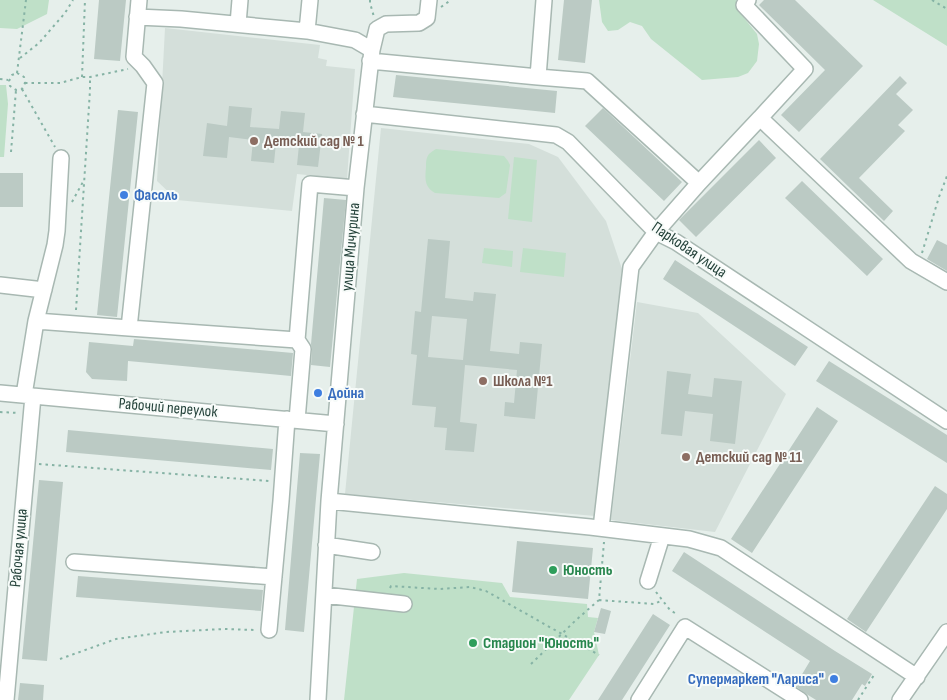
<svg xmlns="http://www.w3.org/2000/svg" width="947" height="700" font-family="'Sofia Sans Condensed',sans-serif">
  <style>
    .built { fill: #d4dfda }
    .green { fill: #bfe0c8 }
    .building { fill: #bbcac4; fill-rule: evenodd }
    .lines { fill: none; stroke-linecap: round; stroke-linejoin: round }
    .minor-casing { stroke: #a8b8b2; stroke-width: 18 }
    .path { stroke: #86b3a5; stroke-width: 2; stroke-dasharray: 2.5 4; stroke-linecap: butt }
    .minor { stroke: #fff; stroke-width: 15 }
    .education-dot { fill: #8d6e63; stroke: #f7fbf9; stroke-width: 2 }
    .shop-dot { fill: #3f7fe0; stroke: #f7fbf9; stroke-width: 2 }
    .leisure-dot { fill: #2e9e5b; stroke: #f7fbf9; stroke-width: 2 }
    .labels { text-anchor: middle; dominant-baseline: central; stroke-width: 4; stroke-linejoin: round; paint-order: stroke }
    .education-label { font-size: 16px; font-weight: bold; fill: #785e54; stroke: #f7fbf9; text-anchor: start }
    .shop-label { font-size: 16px; font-weight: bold; fill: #366cbe; stroke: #f7fbf9; text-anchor: start }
    .street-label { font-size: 16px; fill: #24423a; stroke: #f7fbf9 }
    .leisure-label { font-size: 16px; font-weight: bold; fill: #27864d; stroke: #f7fbf9; text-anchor: start }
  </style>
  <rect width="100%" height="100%" fill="#e6efeb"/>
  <path class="built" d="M165,28L320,45L318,58L327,60L326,66L355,69L347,179L297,174L292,211L177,200L157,181Z
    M381,128L529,144L558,157L606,221L622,269L595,516L345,494Z
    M637,302L698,313L786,394L715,532L611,520Z"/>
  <path class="green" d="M0,0H49L47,14L17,29L0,28Z
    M599,0H736V8L757,34L759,44L757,61L748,73L738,77L702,80L651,39L642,26L630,22L618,30L608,31L602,22Z
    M873,0H947V46Z
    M0,85H6L8,104L4,157H0Z
    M436,149L504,156L508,161L510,165L506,193L499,198L435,193C424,187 425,178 426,167C426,162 426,158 429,154C431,152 433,151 436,149Z
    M514,157L537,160L532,222L508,219Z
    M484,248L513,251L512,267L482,263Z
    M523,248L566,253L564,277L520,272Z
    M404,573L502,583L510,597L587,604L588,617L598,618L594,632L599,655L569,700H344L357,579Z"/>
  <path class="building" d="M99,0H126L120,61L94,59Z
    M564,0H592L585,63L558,60Z
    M764,0H795L863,66L799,132L781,115L825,70L759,5Z
    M396,75L557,91L555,113L393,97Z
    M900,76L907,83L896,94L913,110L898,125L905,131L859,178L893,211L884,221L820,159Z
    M229,106L252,108L250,127L279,129L281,111L305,113L303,132L322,134L318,167L297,165L299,145L276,143L274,163L251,161L253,140L229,137L227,158L203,156L207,123L227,126Z
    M603,108L682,182L664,201L585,126Z
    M118,110L138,112L117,317L97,315Z
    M759,140L776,158L696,237L679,220Z
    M0,173H23V207H0Z
    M802,181L883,259L867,276L785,198Z
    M324,198L346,200L330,367L311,365L312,350L311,344Z
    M428,239L450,241L445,298L473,301L474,292L496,294L490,351L519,354L520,342L542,344L535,419L504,416L505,402L514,403L517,370L465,365L460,422L477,424L474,452L445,450L447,428L434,427L436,407L412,405L417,355L411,354L415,311L421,312ZM432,316L467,319L463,360L428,357Z
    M937,240L947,245V271L927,259Z
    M675,260L808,347L795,366L663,279Z
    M134,339L293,353L291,376L128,361L127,381L92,379L86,372L89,342L133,346Z
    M829,361L947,435V463L816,381Z
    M667,371L691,374L688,394L712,397L714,378L742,381L735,444L710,441L713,414L685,411L682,436L661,434Z
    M817,407L838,421L752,553L731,539Z
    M68,430L273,449L271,470L66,452Z
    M300,453L320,454L304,632L285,630Z
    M39,480L63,482L47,661L22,659Z
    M935,486L947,494V509L866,632L847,619Z
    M517,541L593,548L588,599L512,592Z
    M684,552L835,651L872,674L865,686L862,684L852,700H816L808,695L795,686L810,661L672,571Z
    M78,576L263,590L261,611L76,597Z
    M601,608L611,611L605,634L594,632Z
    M653,614L670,625L622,700H598Z
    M20,683L44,685L43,700H18Z"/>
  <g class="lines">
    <g class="minor-casing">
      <path id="minor" d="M139,0L134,57L143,66L155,83L129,328L297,340L310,184L356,188
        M748,0L744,5L805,69L760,118L911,261L947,282
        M137,17L181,19L307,31L355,40L372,50
        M238,24L240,0
        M307,31L310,0
        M370,61L538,77L544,0
        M538,77L587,81L699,183
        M364,114L556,135L568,142L656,232L676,242L947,421
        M0,285L44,290
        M36,321L55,245L57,231L61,158
        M297,340L303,349L297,420
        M0,393L336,424
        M24,395L36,321L129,328
        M329,501L590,527L689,539L721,548L917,677
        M601,528L631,267L656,232L699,183L760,118
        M326,545L372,552
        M74,562L274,577
        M648,581L662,536
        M324,595L404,604
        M269,630L281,501L287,419
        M6,700L33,396
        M318,700L329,501L356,188L372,50L377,29L386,24L419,23L427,18L429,0
        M639,700L685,627L800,700
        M900,700L947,632"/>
    </g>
    <path class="path" d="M370,0V3L374,17
      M932,0L947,9
      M441,7L451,0
      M20,58L39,43L65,13L73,0
      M17,73L26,0
      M17,73L24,77L25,83L22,89L16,90L10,86L9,81L12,75Z
      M82,77L85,0
      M0,79L8,80
      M25,83H60L82,77H90L128,69
      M22,89L55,147
      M11,152L16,90
      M72,202L84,180
      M922,253L939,197L947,176
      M76,310L90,90V77
      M0,412L19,413
      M39,464L269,481
      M390,588L391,586L439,589L470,587L486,591L599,655
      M656,592L670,610L678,615
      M599,600L654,604L663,600
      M60,659L116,639L166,632L224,629L256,630
      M531,664L576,620L599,600L604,542
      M858,700L874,675"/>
    <use href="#minor" class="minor"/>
  </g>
  <g class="education-dot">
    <circle cx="254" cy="141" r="5"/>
    <circle cx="483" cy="381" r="5"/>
    <circle cx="686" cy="457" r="5"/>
  </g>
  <g class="shop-dot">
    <circle cx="124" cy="195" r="5"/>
    <circle cx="318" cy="393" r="5"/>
    <circle cx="834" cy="679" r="5"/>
  </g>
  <g class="leisure-dot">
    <circle cx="553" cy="570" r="5"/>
    <circle cx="473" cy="643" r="5"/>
  </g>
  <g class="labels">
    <g class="education-label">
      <text x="264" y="141">Детский сад № 1</text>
      <text x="493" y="381">Школа №1</text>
      <text x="696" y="457">Детский сад № 11</text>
    </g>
    <g class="shop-label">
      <text x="134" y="195">Фасоль</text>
      <text x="328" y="393">Дойна</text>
      <text x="824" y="679" text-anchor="end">Супермаркет "Лариса"</text>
    </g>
    <g class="street-label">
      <text transform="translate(351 247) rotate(-85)">улица Мичурина</text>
      <text transform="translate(689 250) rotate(34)">Парковая улица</text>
      <text transform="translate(168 408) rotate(5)">Рабочий переулок</text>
      <text transform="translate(19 548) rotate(-85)">Рабочая улица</text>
    </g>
    <g class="leisure-label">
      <text x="563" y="570">Юность</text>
      <text x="483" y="643">Стадион "Юность"</text>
    </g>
  </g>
</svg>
